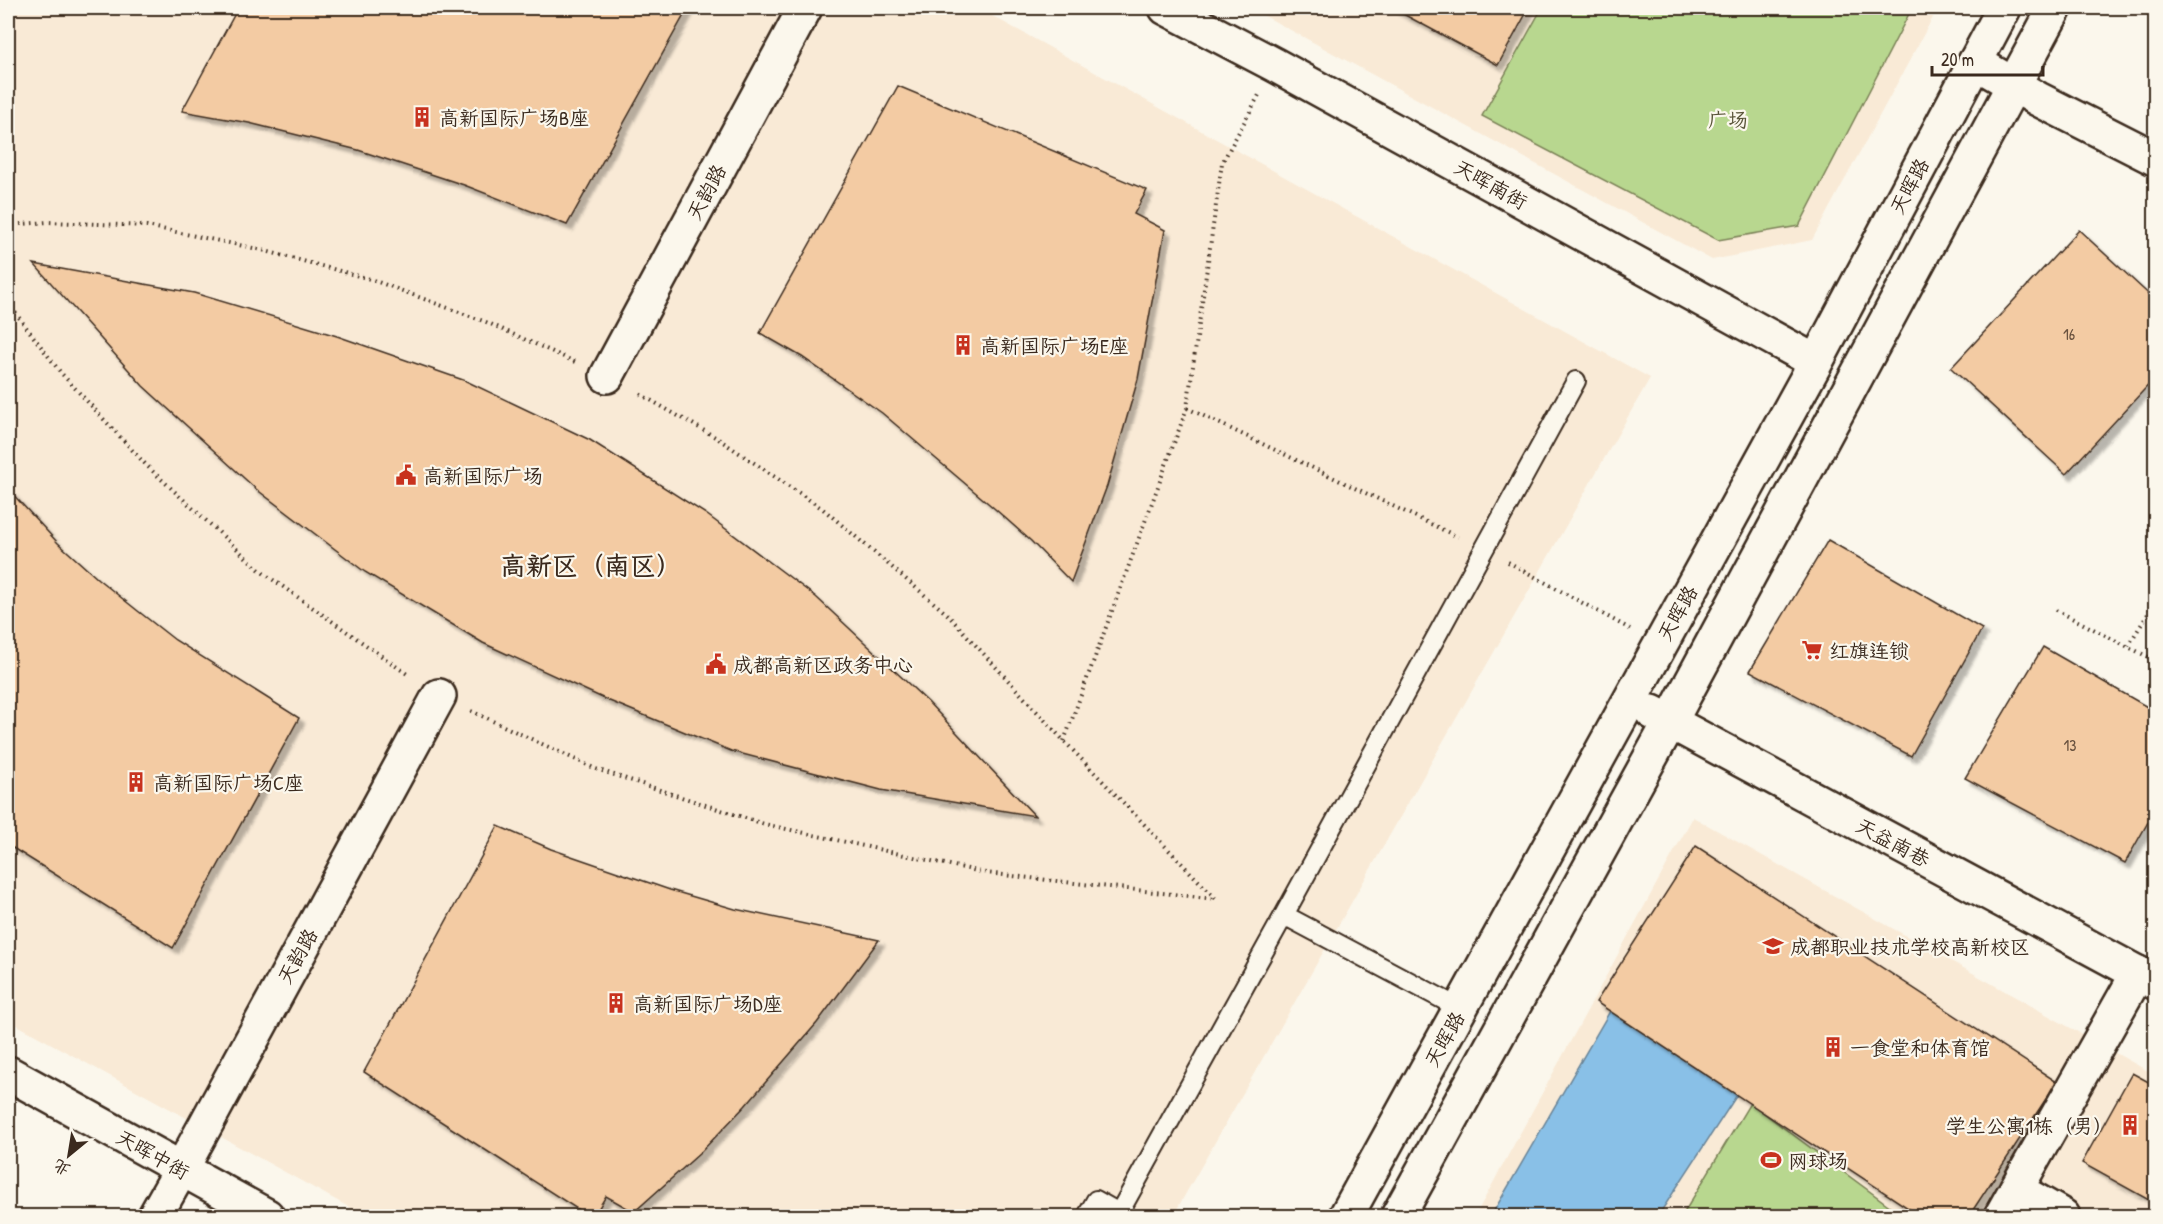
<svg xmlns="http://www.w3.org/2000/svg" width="2163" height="1224" font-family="'Patrick Hand','LXGW WenKai TC',sans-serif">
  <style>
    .built { fill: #f9ead6 }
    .green { fill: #b8d78f; stroke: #7a8056; stroke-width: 1.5 }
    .water { fill: #89c0e7; stroke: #6a8497; stroke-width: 1.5 }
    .building { fill: #f3cba3; stroke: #3b2a1e; stroke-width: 1.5; filter: url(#shadow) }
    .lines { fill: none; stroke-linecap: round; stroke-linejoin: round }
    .service-casing { stroke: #3b2a1e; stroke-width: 22 }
    .minor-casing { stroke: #3b2a1e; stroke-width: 38 }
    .tertiary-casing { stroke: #3b2a1e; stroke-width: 38 }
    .path { stroke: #3b2a1e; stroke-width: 4; stroke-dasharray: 1.5 4.5; stroke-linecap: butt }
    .service { stroke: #fbf7ec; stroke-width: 18 }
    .minor { stroke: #fbf7ec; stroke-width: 33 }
    .tertiary { stroke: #fbf7ec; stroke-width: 33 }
    .labels { text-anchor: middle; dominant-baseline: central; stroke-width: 4.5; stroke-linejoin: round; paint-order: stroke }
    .number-label { font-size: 16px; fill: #69523f }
    .poi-label { font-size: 20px; fill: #3b2a1e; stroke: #fbf7ec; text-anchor: start }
    .park-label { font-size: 20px; fill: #5a553a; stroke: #fbf7ec }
    .street-label { font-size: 20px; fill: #3b2a1e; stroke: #fbf7ec }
    .district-label { font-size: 26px; font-weight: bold; fill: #3b2a1e; stroke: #fbf7ec }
  </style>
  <defs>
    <filter id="shadow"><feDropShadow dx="5.5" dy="5.5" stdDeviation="1.5" flood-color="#0004"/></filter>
  </defs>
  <rect width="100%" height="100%" fill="#fbf7ec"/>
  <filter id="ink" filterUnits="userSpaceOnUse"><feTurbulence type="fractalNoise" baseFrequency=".0167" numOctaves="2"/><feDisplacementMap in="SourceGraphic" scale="12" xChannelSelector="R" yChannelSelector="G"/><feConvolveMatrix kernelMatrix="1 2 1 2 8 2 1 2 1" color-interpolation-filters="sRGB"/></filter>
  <g filter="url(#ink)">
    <path class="built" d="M8,8H978L1650,378L1173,1216H365L8,1020Z
      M1250,8H1938L1812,240L1712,260Z
      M1693,817L2155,1075V1216H1475Z"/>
    <path class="green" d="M1542,8H1912L1799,226L1718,240L1482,116Z
      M1750,1103L1903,1216H1682Z"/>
    <path class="water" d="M1610,1011L1737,1095L1658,1216H1491Z"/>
    <path class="building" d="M238,8H688L567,225L464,185L358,150L249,123L182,111Z
      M1392,8H1529L1498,65Z
      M898,86L1147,190L1134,214L1165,230L1138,379L1107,486L1071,582L1031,541L995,509L882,413L802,357L760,333Z
      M2079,230L2156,301V377L2066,474L1951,368Z
      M34,264L194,293L337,336L466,381L590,440L706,514L816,597L928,702L1035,816L881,790L731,751L607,700L483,643L365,572L256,489L143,386Z
      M8,489L58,543L98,579L138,611L175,640L299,718L173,948L8,845Z
      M1828,540L1982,629L1911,756L1750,671Z
      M2043,647L2156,712V808L2125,863L1965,778Z
      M498,826L551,849L670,890L735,909L879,940L817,1023L745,1106L700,1153L634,1212L606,1196L594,1216H588L364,1072Z
      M1696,846L2057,1082L1969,1216H1920L1596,1002Z
      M2132,1073L2156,1086V1204L2082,1163Z"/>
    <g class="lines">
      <g class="service-casing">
        <path id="service" d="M1284,915L1461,1009
          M1087,1216L1096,1200L1119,1213L1284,915L1576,381"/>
      </g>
      <g class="minor-casing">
        <path id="minor" d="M1975,62L2038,99L2156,159
          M181,1170L439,696
          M2016,1189L2063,1216
          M2001,1216L2138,973"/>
      </g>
      <g class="tertiary-casing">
        <path id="tertiary" d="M1166,8L1275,65L1816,362
          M607,376L805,8
          M1652,712L2156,983
          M8,1073L267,1216
          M155,1216L181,1170
          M1346,1216L1816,362L2004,8
          M1398,1216L1670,722L2055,8"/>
      </g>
      <path class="path" d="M8,225L48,222L147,226L258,249L370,279L486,322L575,362
        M8,303L61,373L147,466L262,572L410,676
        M1187,408L1458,537
        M1508,562L1630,629
        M2056,610L2156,661
        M2128,646L2156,601
        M471,711L596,769L764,824L986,873L1216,899L1064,741L947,614L823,509L717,438L638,393
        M1064,741L1187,408L1222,163L1259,95"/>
      <use href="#service" class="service"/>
      <use href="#minor" class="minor"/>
      <use href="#tertiary" class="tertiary"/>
    </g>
  </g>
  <defs>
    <g id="building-bare" transform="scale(1.62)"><path d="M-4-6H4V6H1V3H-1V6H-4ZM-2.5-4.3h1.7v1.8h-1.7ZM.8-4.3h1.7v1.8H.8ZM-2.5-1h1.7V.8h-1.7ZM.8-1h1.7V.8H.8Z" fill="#c8321e" stroke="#fbf7ec" stroke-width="2.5" paint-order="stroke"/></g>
    <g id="civic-bare" transform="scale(1.62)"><path d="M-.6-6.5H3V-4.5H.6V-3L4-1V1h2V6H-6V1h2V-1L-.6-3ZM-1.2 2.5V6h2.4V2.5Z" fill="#c8321e" stroke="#fbf7ec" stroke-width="2.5" paint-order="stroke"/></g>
    <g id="supermarket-bare" transform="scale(1.62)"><path d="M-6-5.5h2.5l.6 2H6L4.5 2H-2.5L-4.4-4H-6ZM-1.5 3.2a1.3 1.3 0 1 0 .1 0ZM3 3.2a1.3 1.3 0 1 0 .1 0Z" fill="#c8321e" stroke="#fbf7ec" stroke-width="2.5" paint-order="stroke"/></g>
    <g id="school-bare" transform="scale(1.62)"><path d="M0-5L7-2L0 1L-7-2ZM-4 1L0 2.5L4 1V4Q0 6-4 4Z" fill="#c8321e" stroke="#fbf7ec" stroke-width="2.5" paint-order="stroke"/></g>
    <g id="stadium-bare" transform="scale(1.62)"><path d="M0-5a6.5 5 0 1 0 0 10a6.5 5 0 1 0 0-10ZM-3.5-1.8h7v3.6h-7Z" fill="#c8321e" stroke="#fbf7ec" stroke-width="2.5" paint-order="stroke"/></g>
  </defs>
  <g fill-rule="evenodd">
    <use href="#building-bare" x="422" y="117"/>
    <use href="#building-bare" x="963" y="345"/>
    <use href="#civic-bare" x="406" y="475"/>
    <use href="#supermarket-bare" x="1812" y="650"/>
    <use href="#civic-bare" x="716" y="664"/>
    <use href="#building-bare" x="136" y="782"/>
    <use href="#school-bare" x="1773" y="946"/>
    <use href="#building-bare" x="616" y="1003"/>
    <use href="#building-bare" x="1833" y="1047"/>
    <use href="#building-bare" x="2130" y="1125"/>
    <use href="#stadium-bare" x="1771" y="1160"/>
  </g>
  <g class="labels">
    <g class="number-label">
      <text x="2069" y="334">16</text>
      <text x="2070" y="745">13</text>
    </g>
    <g class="poi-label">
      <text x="439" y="117">高新国际广场B座</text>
      <text x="980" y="345">高新国际广场E座</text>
      <text x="423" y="475">高新国际广场</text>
      <text x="1829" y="650">红旗连锁</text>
      <text x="733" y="664">成都高新区政务中心</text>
      <text x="153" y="782">高新国际广场C座</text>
      <text x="1790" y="946">成都职业技术学校高新校区</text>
      <text x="633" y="1003">高新国际广场D座</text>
      <text x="1850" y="1047">一食堂和体育馆</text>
      <text x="2113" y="1125" text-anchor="end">学生公寓1栋（男）</text>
      <text x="1788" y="1160">网球场</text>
    </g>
    <g class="park-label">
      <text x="1728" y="119">广场</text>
    </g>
    <g class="street-label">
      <text transform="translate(1491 184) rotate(29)">天晖南街</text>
      <text transform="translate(1909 186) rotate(-62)">天晖路</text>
      <text transform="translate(706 192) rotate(-62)">天韵路</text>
      <text transform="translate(1677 613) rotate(-61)">天晖路</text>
      <text transform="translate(1893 842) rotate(28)">天益南巷</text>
      <text transform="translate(297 956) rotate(-61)">天韵路</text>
      <text transform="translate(1444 1039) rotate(-61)">天晖路</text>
      <text transform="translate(153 1154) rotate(29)">天晖中街</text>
    </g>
    <g class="district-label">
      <text x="591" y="565">高新区（南区）</text>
    </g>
  </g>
  <rect width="2163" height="1224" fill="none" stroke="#fbf7ec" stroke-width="30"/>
  <rect x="15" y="15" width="2133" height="1194" fill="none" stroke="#3b2a1e" stroke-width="2" filter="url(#ink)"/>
  <g transform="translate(69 1155) rotate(210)" stroke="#fbf7ec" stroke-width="4.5" paint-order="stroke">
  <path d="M0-4.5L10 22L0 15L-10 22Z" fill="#3b2a1e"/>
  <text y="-9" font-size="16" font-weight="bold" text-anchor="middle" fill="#3b2a1e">北</text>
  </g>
  <path d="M1932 66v9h111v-9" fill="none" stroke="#3b2a1e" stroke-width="3"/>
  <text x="1941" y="66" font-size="18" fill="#3b2a1e" stroke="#fbf7ec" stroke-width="4.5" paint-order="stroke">20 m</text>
</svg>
